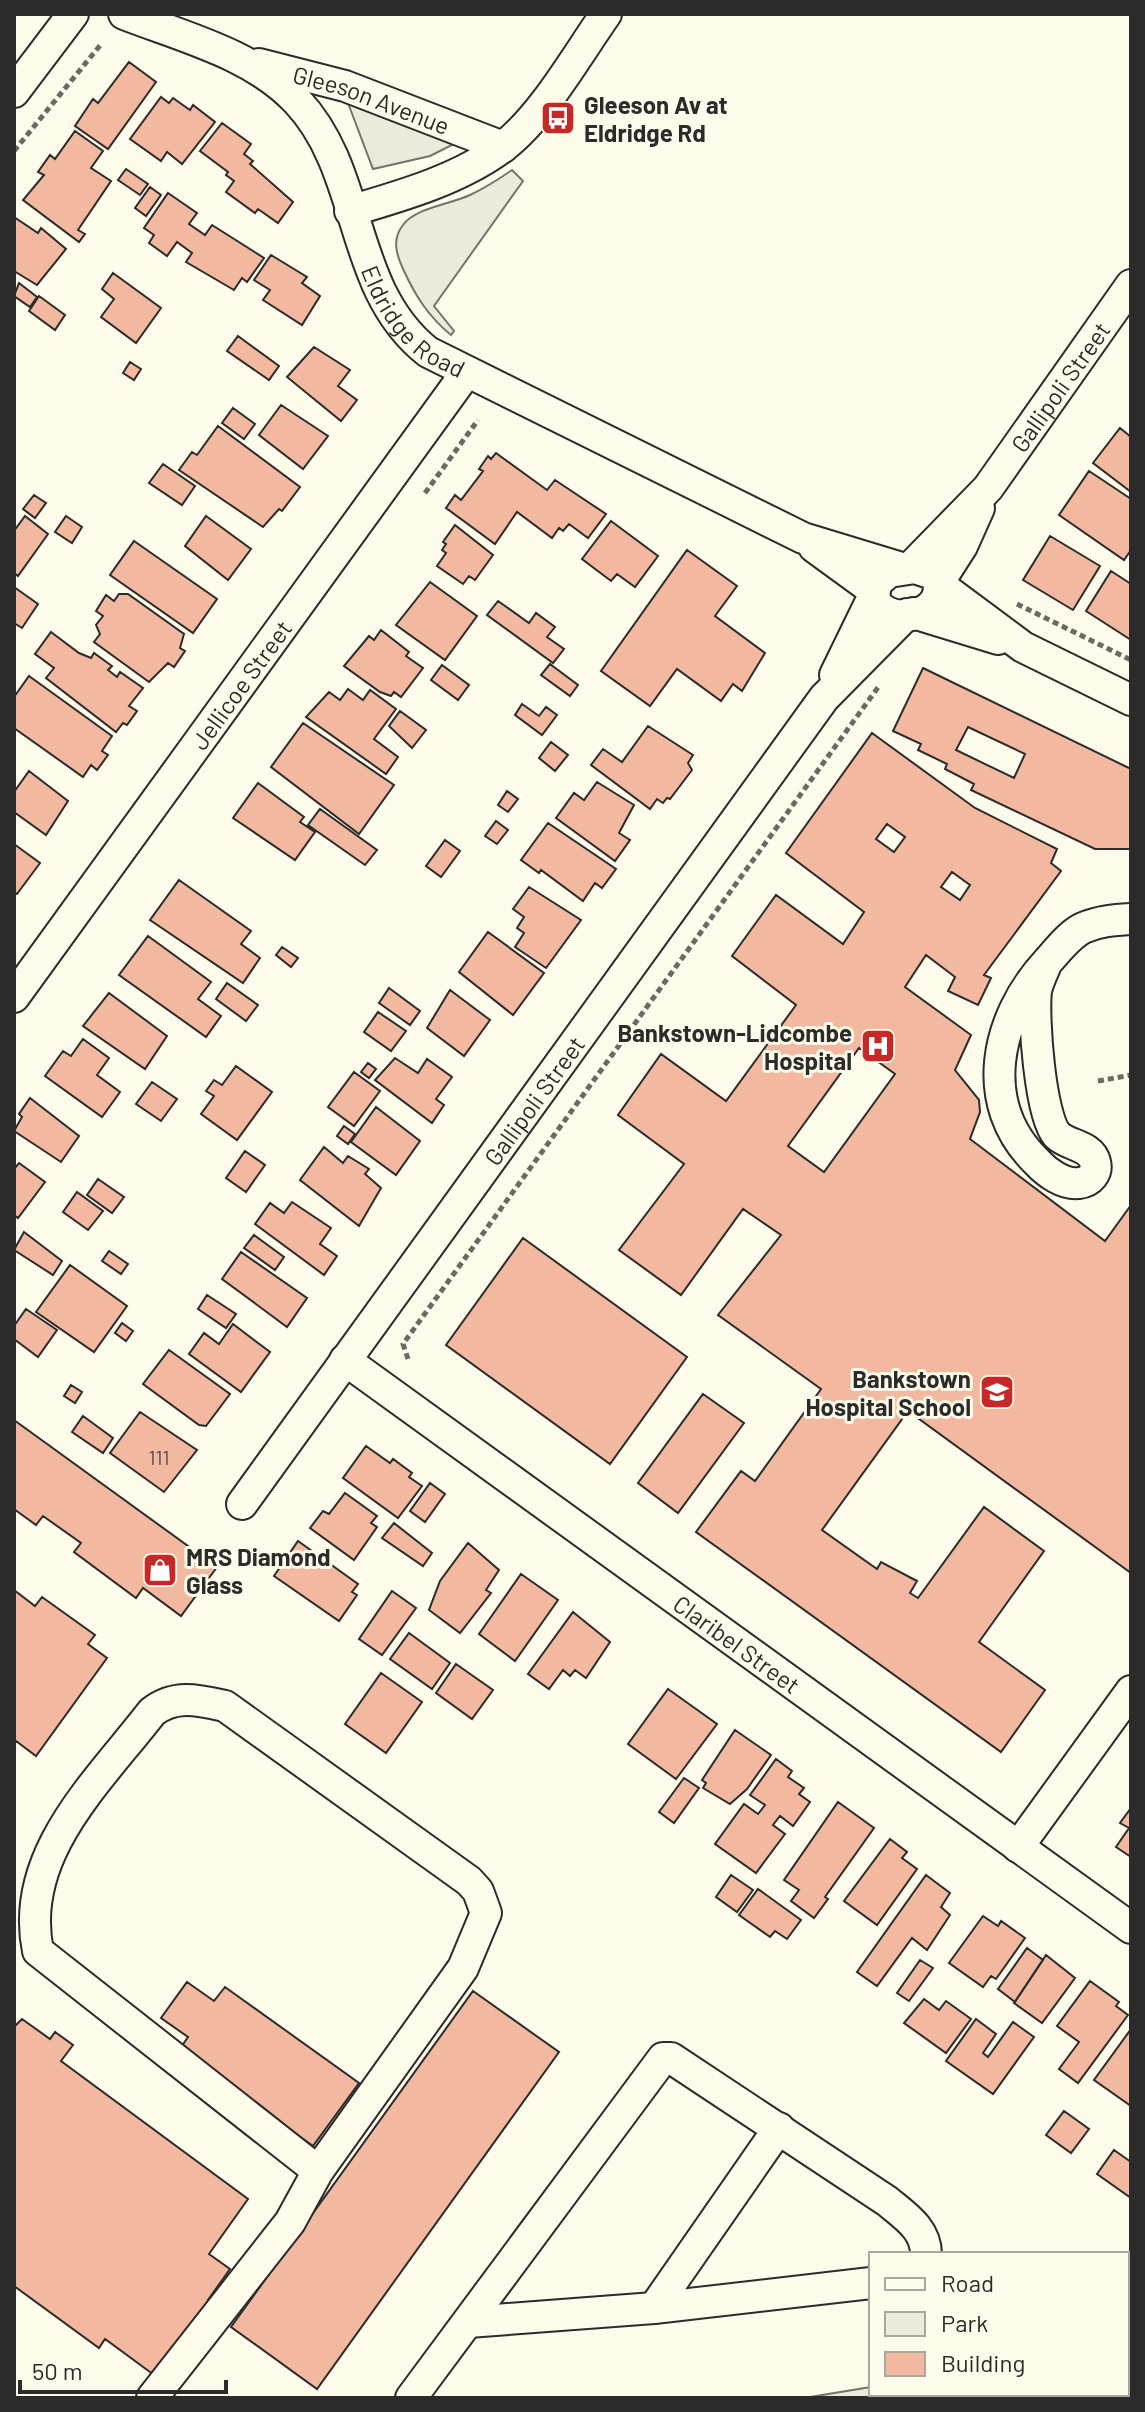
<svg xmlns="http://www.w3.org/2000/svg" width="1145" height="2412" font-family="Barlow,sans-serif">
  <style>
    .green { fill: #ecebdb; stroke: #74746e; stroke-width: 2 }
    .building { fill: #f2b8a0; stroke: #2b2b2b; stroke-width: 2; fill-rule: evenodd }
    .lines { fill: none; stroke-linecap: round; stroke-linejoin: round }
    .minor-casing { stroke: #2b2b2b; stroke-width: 34 }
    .path { stroke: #6a6964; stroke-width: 5; stroke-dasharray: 6 4; stroke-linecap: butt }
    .minor { stroke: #fdfbea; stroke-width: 30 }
    .labels { text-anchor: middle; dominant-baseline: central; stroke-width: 6; stroke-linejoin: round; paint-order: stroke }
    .number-label { font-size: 20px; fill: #5d4e48 }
    .street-label { font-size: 24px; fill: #2b2b2b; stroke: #fdfbea }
    .poi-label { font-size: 24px; font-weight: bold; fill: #2b2b2b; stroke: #fdfbea; text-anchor: start }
  </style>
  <rect width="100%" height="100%" fill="#fdfbea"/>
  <path class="green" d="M348,103L451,141L452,145L430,156L373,169Z
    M512,170L523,181L434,306L454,331L451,335C429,317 416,297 404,271C397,256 391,240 403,225C415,208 451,204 470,195C485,188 499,179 512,170Z
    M871,2387V2394H1104L1105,2398H804Z"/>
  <path class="building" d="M129,62L156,82L108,149L75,126L93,99L98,103Z
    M161,97L169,103L173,98L190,110L193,105L215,122L182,164L167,152L161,161L130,139Z
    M222,123L251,144L244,154L253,161L250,164L293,202L278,223L258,209L255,213L226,192L234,181L226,175L228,172L200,151Z
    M75,131L103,151L91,168L111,181L78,230L85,234L79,242L23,200L44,175L38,172L50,155L55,159Z
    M126,169L148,184L140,195L118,180Z
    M150,187L161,195L146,216L135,208Z
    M168,193L197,213L189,224L205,235L212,225L264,258L247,282L242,278L234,290L186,262L192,253L177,242L167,256L149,243L154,235L144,228Z
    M14,217L38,233L41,228L66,249L37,285L14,271Z
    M271,255L307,277L302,283L320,296L302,325L263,300L270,290L254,280Z
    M113,273L161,308L136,343L101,317L114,299L102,289Z
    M19,283L37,297L30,307L14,296Z
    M39,296L65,315L55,330L29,311Z
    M238,336L279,366L269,380L227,351Z
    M314,347L350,370L338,386L357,400L341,421L287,377Z
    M130,362L141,369L134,380L123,373Z
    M281,405L328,436L303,469L259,435Z
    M233,408L255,424L244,439L222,423Z
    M218,426L300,487L282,511L279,509L263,527L179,470L192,452L197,455Z
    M1120,428L1131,437V492L1093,463Z
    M496,453L547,490L555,480L606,514L588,538L569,524L563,531L559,528L552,538L517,512L495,544L446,508L455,495L461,500L483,471L479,469L488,456L491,459Z
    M163,464L195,486L182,505L149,483Z
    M1089,471L1131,499V550L1124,560L1059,515Z
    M34,495L46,503L35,518L23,509Z
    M25,516L48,534L18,576L14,573V531Z
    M66,516L82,527L72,543L55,532Z
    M206,516L251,549L228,580L185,546Z
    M611,521L658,556L635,587L617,574L611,581L582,559Z
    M455,525L493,555L475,580L469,576L463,584L437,566L446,553L442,550L446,544L443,542Z
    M1050,536L1100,566L1073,610L1023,580Z
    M134,541L217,599L193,633L110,575Z
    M687,550L737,586L715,616L765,653L742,691L733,684L721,701L677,669L650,706L601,671Z
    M1111,571L1131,584V640L1086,611Z
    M430,582L477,616L445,660L396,625Z
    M14,587L38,604L22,628L14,623Z
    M119,594H128L184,634L180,648L185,651L174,667L168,663L149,682L94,642L100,634L96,625L103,616L96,611L106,595L114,601Z
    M498,601L529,623L536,613L555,627L547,637L564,649L553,663L487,615Z
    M381,630L409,652L406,656L423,668L401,697L394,692L391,696L380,692L344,666L369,636L374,640Z
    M51,632L79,653L91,658L94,653L112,666L108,670L117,677L120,672L143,688L129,706L137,711L127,725L123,723L116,732L46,678L54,668L35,654Z
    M550,664L578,685L570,696L541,675Z
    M442,665L469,685L458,700L431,680Z
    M923,668L1131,769V849H1095L971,790L974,784L945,769L947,764L918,750L921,744L893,731ZM968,727L1025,754L1014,778L956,750Z
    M29,676L112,736L102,751L108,755L97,770L91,765L83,777L14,728V697Z
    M348,689L363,700L370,690L396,709L374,739L398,757L386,774L306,717L329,692L340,700Z
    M522,704L539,716L546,707L557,715L542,735L515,715Z
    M400,711L426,730L412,748L389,726Z
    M303,723L394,785L359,834L271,767Z
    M648,726L693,755L688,763L692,770L670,799L667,798L663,803L657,799L650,809L591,765L603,749L622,762Z
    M872,733L975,808L1057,849L1051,863L1061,871L984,975L991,978L978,1005L948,991L955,977L926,955L905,987L971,1035L955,1070L979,1100L980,1112L970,1139L1105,1241L1131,1205V1573L908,1411L822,1530L877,1569L881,1562L917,1581L910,1593L918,1598L984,1507L1044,1551L979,1642L1045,1690L1001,1752L696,1532L741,1471L755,1481L821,1389L718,1315L781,1235L743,1209L681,1295L619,1250L684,1164L618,1115L661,1054L726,1101L796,1005L732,956L776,895L843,944L864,912L786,853ZM887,824L905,837L894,852L876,839ZM952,872L970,885L960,900L941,887ZM859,1048L895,1074L824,1172L788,1146Z
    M551,742L568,755L555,771L539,758Z
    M29,771L68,801L46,835L14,812V792Z
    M597,782L634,805L619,833L630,840L615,861L556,818L574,793L584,800Z
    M258,783L304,817L300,822L315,832L295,860L233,818Z
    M507,791L518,799L508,812L498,805Z
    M320,809L377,850L365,865L308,825Z
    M496,821L508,830L497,844L485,836Z
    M548,823L616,869L602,888L595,883L583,901L541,870L539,873L521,860Z
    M445,840L460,851L441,877L426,866Z
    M14,844L40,863L17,894L14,892Z
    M179,880L251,931L241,944L260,958L243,983L150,920Z
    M529,887L581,920L546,968L515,947L524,933L517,928L524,917L513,909Z
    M488,932L544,973L513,1015L459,972Z
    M148,936L211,982L198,999L221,1016L206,1037L119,975Z
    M282,947L298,958L291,967L276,955Z
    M227,983L258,1005L246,1021L216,999Z
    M389,988L420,1011L410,1025L379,1003Z
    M450,990L490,1020L464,1056L427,1028Z
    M109,993L167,1036L145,1069L83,1026Z
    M378,1012L406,1031L391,1051L364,1032Z
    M83,1039L109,1058L97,1075L120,1092L102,1117L45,1076L63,1051L71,1056Z
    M395,1058L418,1073L427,1059L452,1077L436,1099L444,1105L432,1123L375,1080Z
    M368,1063L376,1069L369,1078L361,1072Z
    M236,1066L272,1092L237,1140L201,1114L214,1096L206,1091L214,1080L222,1085Z
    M354,1072L380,1091L354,1126L328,1107Z
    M152,1082L177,1099L161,1121L136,1104Z
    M30,1098L79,1136L61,1162L14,1131L22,1117L19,1114Z
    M376,1107L420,1141L396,1175L351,1142Z
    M344,1126L355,1134L348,1144L337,1136Z
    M324,1147L343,1163L348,1156L369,1169L365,1174L381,1188L359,1226L300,1180Z
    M245,1151L265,1165L246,1192L226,1178Z
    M19,1163L45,1182L18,1218L14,1215V1169Z
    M98,1179L124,1197L112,1213L87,1195Z
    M77,1192L103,1211L88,1230L63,1212Z
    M292,1202L331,1228L320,1244L337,1256L324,1275L255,1224L270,1203L284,1213Z
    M24,1232L62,1261L53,1275L14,1250Z
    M254,1235L284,1257L275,1270L244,1248Z
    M523,1238L687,1357L610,1464L446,1345Z
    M109,1251L128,1264L121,1274L102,1261Z
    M241,1252L307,1298L287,1327L222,1279Z
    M70,1265L127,1306L94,1352L36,1312Z
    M207,1295L236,1314L226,1328L198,1309Z
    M26,1309L57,1330L38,1357L14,1339V1326Z
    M122,1323L133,1331L126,1341L115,1333Z
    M233,1324L270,1352L241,1392L189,1354L204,1333L219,1344Z
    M169,1350L230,1394L206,1426L199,1425L143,1384Z
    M71,1385L82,1392L75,1403L64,1396Z
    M703,1394L744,1423L678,1513L638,1483Z
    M140,1412L197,1450L164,1492L110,1453Z
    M83,1416L113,1438L103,1453L72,1432Z
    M14,1420L217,1567L181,1616L143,1588L136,1598L74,1552L81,1543L43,1516L36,1525L14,1509Z
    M366,1446L390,1463L393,1459L412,1473L409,1477L422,1486L398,1518L343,1478Z
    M430,1483L445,1494L425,1522L410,1511Z
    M345,1493L377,1516L371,1523L377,1527L354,1560L310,1528L323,1511L329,1514Z
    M394,1523L432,1553L423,1566L382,1538Z
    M298,1541L358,1584L352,1592L357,1595L339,1621L274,1576Z
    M468,1543L499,1570L486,1590L491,1593L460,1633L429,1610L440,1581Z
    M521,1574L558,1600L515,1661L479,1634Z
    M14,1590L35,1606L42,1597L95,1635L88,1644L107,1658L36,1756L16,1741L14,1745Z
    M392,1591L416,1608L382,1655L359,1639Z
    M573,1612L610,1642L586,1678L575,1670L570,1676L563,1670L549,1689L528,1674Z
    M409,1633L450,1663L432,1689L390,1659Z
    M456,1664L493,1690L472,1719L436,1693Z
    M381,1673L422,1702L386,1753L345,1724Z
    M668,1689L717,1724L676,1779L628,1744Z
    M735,1730L771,1755L747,1789L730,1804L703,1788L706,1783L702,1780Z
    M776,1759L792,1771L788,1777L804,1788L799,1794L810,1802L793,1826L780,1816L773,1825L785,1834L756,1873L715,1844L744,1804L758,1814L765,1805L750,1795Z
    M684,1778L699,1788L674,1823L659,1812Z
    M838,1802L874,1828L825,1897L828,1899L814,1918L791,1901L799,1890L784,1880Z
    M1131,1808V1857L1116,1847L1129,1828L1120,1823Z
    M890,1839L907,1852L902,1858L917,1869L877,1925L844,1901Z
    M731,1875L753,1890L737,1912L716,1897Z
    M926,1875L950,1893L941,1907L950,1915L927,1950L912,1938L877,1986L857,1972Z
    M758,1889L801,1920L787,1939L775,1931L770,1937L739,1915Z
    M983,1916L998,1926L1001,1921L1025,1938L996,1979L991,1976L983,1987L949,1963Z
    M1027,1948L1043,1960L1015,2002L998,1989Z
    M1046,1955L1075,1978L1042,2023L1014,2003Z
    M920,1960L933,1968L909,2001L897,1993Z
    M1090,1981L1119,2002L1116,2006L1128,2015L1078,2083L1059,2069L1079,2042L1057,2026Z
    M187,1982L214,2001L225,1987L359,2083L313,2146L179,2050L188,2037L161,2018Z
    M473,1991L559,2052L317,2389L231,2327Z
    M924,1999L939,2010L946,2001L971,2019L946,2053L904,2023Z
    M22,2019L50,2039L55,2032L73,2045L61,2061L248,2199L209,2254L230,2269L208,2300L212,2303L154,2375L105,2339L99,2348L14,2286V2027Z
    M976,2019L996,2034L983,2053L988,2057L1013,2022L1034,2037L993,2094L946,2061Z
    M1131,2029V2106L1094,2080Z
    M1064,2111L1089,2129L1071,2153L1046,2135Z
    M1114,2150L1131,2162V2198L1097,2174Z
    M1131,2344V2398H1120V2394H1127V2345Z"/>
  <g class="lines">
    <g class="minor-casing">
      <g id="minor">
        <path id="s1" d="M124,14C183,37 253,54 297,101C365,173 347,288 428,352L803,538L905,569"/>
        <path id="s2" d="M259,64L345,86L503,147"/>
        <path d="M14,92L73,14"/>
        <path d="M350,211C401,196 461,179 504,146C543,116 577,55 606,14"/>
        <path d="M814,547L873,590"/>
        <path id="s3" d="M910,568L988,488L1131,285"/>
        <path d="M915,568L936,575C953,614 890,631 874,599L876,583L889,572Z"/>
        <path d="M939,582L962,546L979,508"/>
        <path d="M941,586L1023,647L1131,700"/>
        <path d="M913,613L998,639"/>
        <path d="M835,675L874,595"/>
        <path d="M1047,962C1043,972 1038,981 1036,991C1033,1017 1040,1116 1057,1135C1068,1146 1091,1145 1095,1162C1098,1173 1090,1182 1079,1183C1064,1185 1047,1173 1037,1162C977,1104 995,1018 1048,961C1058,950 1069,935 1083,928C1099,921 1114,920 1131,919"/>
        <path id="s4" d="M14,997L466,373"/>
        <path id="s5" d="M345,1360L1131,1928"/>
        <path id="s6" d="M242,1504L824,698L907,614"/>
        <path d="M1018,1847L1131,1691"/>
        <path d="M654,2308L779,2128"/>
        <path d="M468,2322L654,2308L871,2283"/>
        <path d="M152,2398L290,2222L318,2171L463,1968L486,1913L478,1891L469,1881L225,1706C198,1700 175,1694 152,1712C98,1782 18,1855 38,1951L318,2171"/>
        <path d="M411,2398L663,2058H671L887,2201C905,2216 926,2229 926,2254"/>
      </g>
    </g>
    <path class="path" d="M14,151L102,43
      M425,493L478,420
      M1017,604L1131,660
      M1098,1081L1131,1075
      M408,1359L403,1344L879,686"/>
    <use href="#minor" class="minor"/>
  </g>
  <defs>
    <g id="bus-square" transform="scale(1.8)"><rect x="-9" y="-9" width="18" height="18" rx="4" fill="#c62828" stroke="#fdfbea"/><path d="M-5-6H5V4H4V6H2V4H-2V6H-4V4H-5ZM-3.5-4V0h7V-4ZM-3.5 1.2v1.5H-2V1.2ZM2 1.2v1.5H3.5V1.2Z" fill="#fff"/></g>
    <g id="hospital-square" transform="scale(1.8)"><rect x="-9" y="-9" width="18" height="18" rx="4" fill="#c62828" stroke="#fdfbea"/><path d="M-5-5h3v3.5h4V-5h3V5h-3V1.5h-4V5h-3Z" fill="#fff"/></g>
    <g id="school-square" transform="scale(1.8)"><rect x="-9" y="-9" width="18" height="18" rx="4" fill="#c62828" stroke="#fdfbea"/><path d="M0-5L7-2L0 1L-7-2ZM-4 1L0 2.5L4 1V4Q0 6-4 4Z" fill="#fff"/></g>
    <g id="shop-square" transform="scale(1.8)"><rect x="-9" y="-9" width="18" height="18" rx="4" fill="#c62828" stroke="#fdfbea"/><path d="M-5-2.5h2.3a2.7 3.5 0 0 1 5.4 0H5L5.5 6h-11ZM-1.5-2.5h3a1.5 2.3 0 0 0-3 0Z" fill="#fff"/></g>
  </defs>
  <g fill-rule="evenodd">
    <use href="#bus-square" x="558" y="118"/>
    <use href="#hospital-square" x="878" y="1046"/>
    <use href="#school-square" x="997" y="1392"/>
    <use href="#shop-square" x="160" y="1570"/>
  </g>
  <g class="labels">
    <g class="number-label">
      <text x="159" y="1457">111</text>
    </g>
    <g class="street-label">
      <text stroke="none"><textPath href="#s2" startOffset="118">Gleeson Avenue</textPath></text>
      <text stroke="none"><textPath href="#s1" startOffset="450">Eldridge Road</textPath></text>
      <text stroke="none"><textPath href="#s3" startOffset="236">Gallipoli Street</textPath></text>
      <text stroke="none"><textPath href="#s4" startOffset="386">Jellicoe Street</textPath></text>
      <text stroke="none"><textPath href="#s6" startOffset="498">Gallipoli Street</textPath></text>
      <text stroke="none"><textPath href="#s5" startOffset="484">Claribel Street</textPath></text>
    </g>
    <g class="poi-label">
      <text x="584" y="104">Gleeson Av at<tspan x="584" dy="28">Eldridge Rd</tspan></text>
      <text x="852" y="1032" text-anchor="end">Bankstown-Lidcombe<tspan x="852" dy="28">Hospital</tspan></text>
      <text x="971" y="1378" text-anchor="end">Bankstown<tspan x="971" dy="28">Hospital School</tspan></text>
      <text x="186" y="1556">MRS Diamond<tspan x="186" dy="28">Glass</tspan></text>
    </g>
  </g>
  <rect width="1145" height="2412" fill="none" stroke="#2b2b2b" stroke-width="32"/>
  <rect x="869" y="2252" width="260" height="144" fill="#fdfbea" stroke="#a9a89e" stroke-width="2"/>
  <rect x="885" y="2278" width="40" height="12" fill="#fdfbea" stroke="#a9a89e" stroke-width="2"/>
  <text x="941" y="2292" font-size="24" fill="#2b2b2b">Road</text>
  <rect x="885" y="2312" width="40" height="24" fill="#ecebdb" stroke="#a9a89e" stroke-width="2"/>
  <text x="941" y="2332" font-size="24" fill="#2b2b2b">Park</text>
  <rect x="885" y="2352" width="40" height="24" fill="#f2b8a0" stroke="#a9a89e" stroke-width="2"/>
  <text x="941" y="2372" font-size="24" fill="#2b2b2b">Building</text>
  <path d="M20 2380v12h206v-12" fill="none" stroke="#2b2b2b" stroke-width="4"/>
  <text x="32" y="2380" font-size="24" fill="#2b2b2b" stroke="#fdfbea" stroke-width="6" paint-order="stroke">50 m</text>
</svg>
